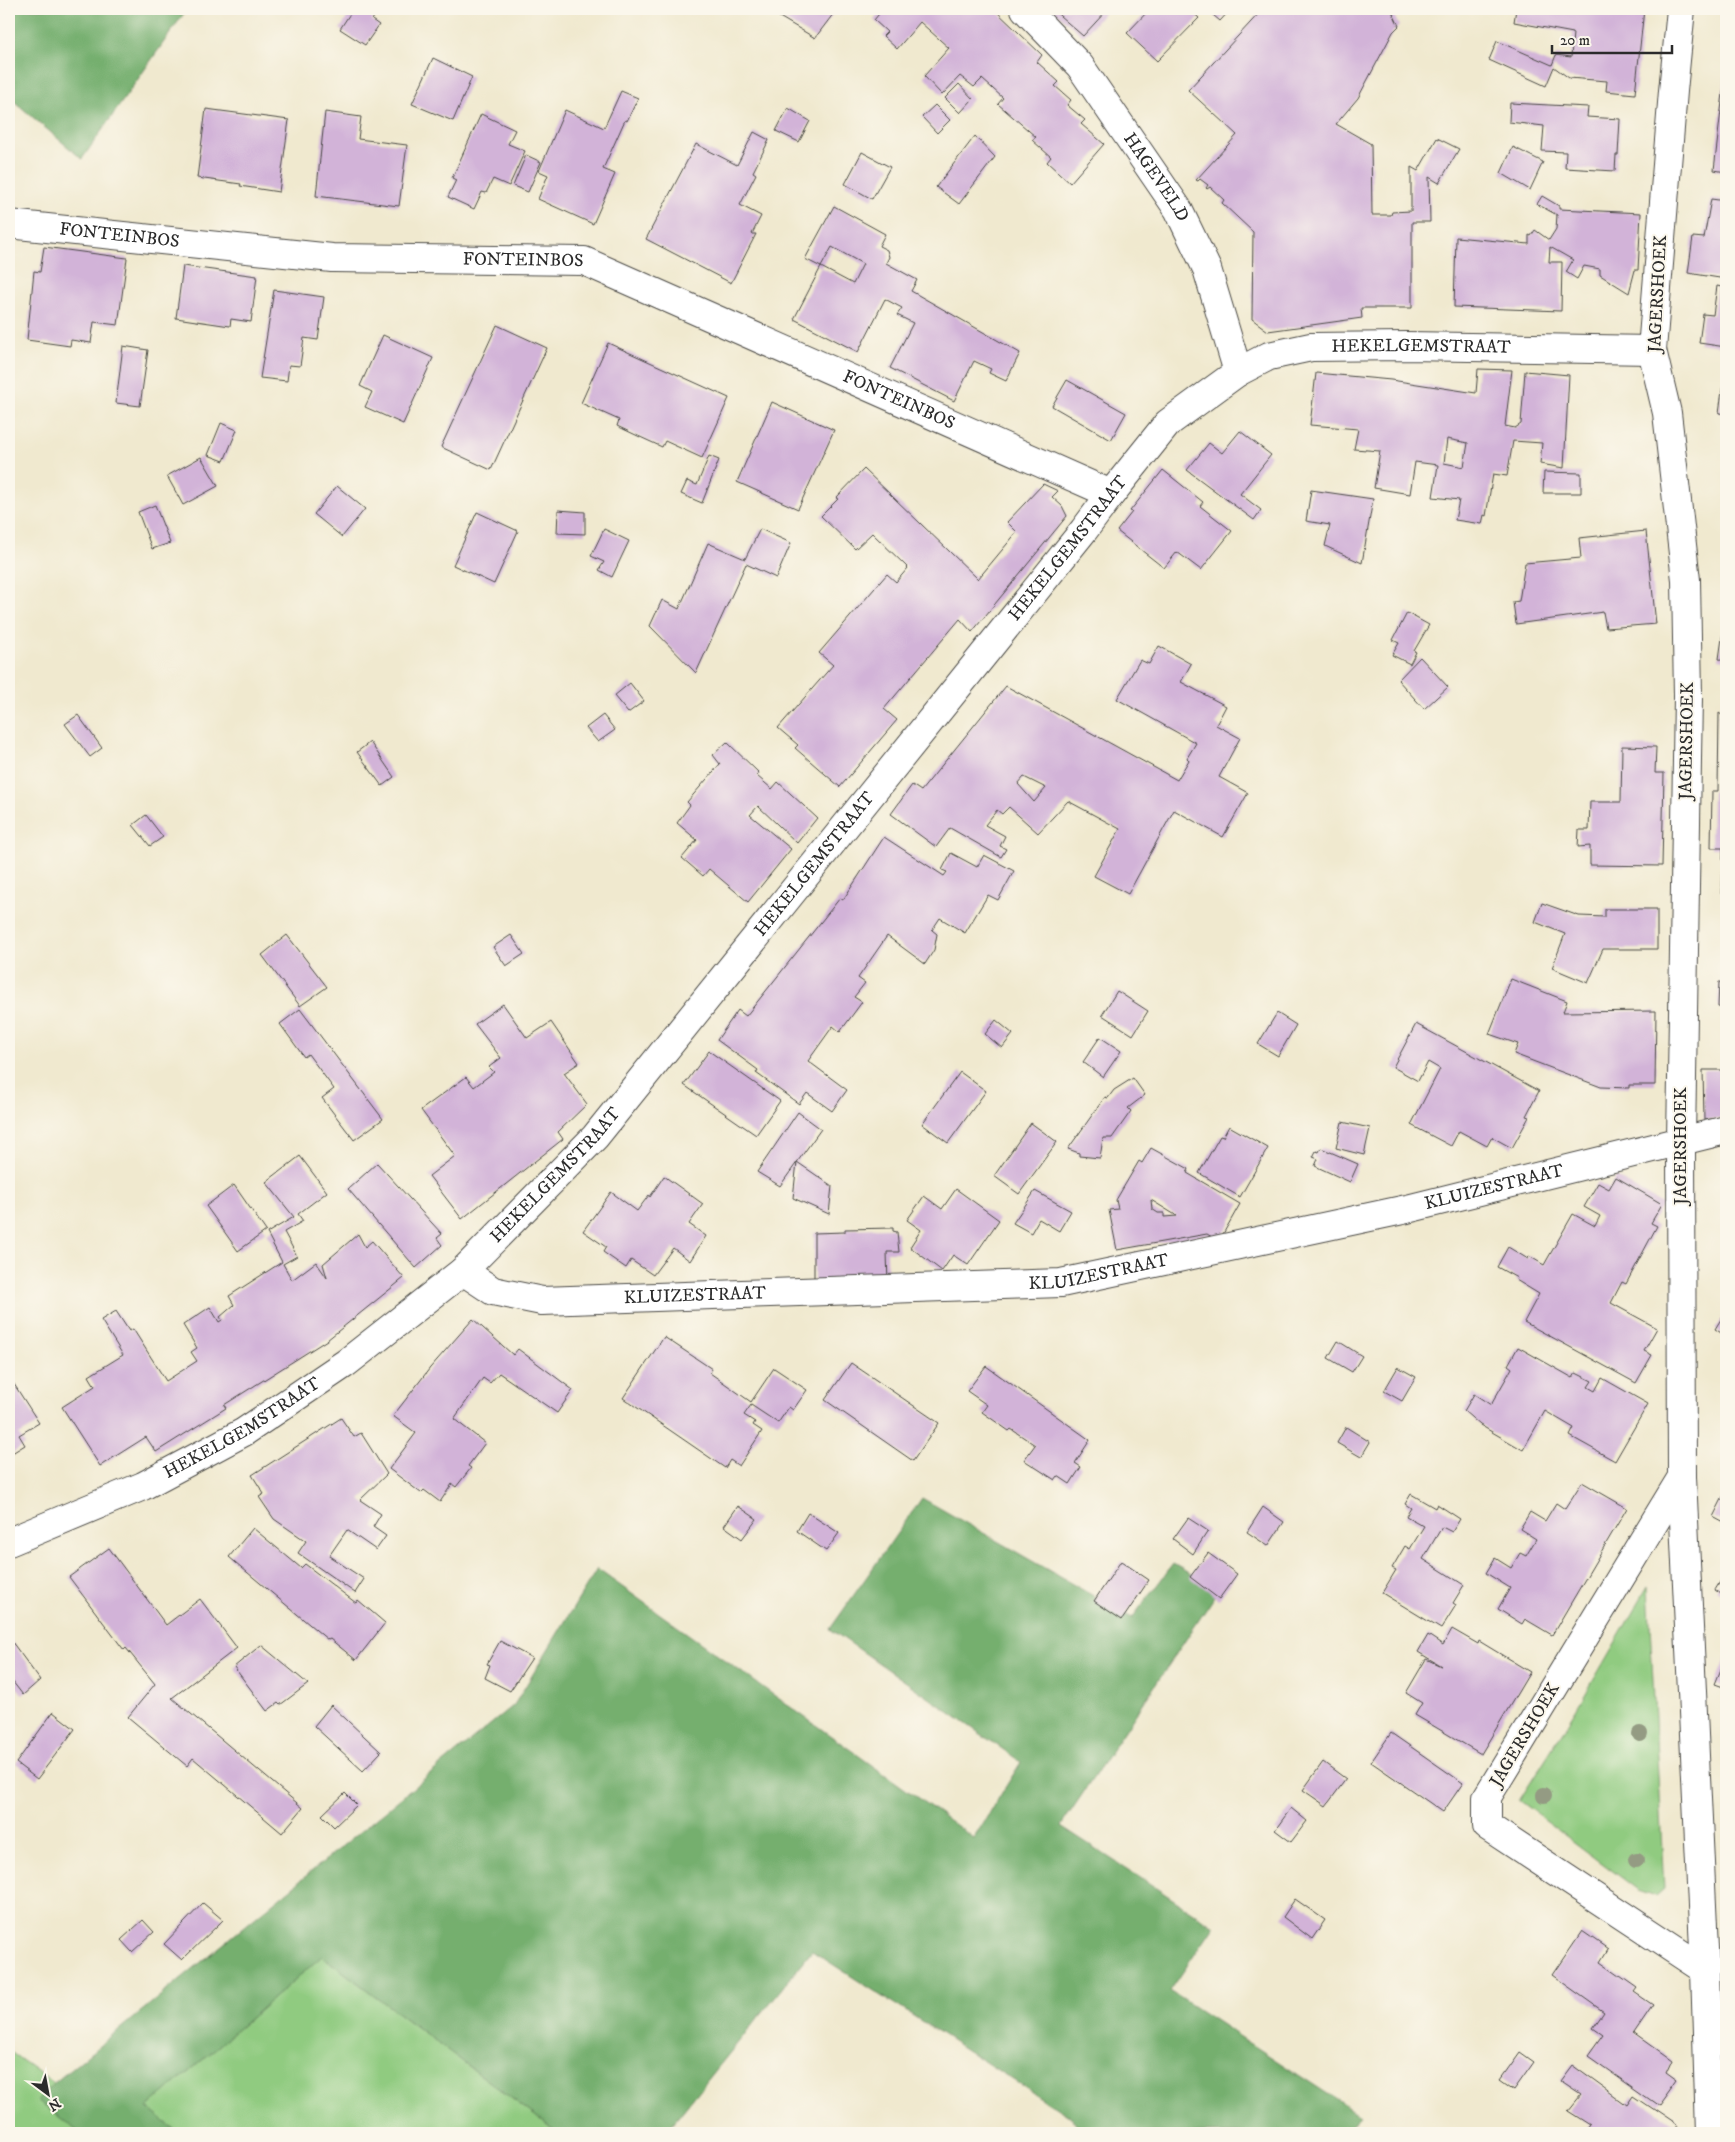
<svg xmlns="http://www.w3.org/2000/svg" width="1735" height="2142" font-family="'IM FELL DW Pica',serif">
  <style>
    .green { fill: #90cb80; stroke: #5e7b56 }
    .forest { fill: #74af6e; stroke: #506d4c }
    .building { fill: #d2b3d8; fill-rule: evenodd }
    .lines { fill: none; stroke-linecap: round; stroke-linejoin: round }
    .minor-casing { stroke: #494844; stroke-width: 30 }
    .tertiary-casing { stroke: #494844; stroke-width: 30 }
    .minor { stroke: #fff; stroke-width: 28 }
    .tertiary { stroke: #fff; stroke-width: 28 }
    .tree { fill: #949b83 }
    .labels { text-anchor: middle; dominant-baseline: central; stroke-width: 4; stroke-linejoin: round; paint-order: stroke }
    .street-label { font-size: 18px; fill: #2b2b2b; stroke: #fbf7ec }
  </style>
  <rect width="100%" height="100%" fill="#fbf7ec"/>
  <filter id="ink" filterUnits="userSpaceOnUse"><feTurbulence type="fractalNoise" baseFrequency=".02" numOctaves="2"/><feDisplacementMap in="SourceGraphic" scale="10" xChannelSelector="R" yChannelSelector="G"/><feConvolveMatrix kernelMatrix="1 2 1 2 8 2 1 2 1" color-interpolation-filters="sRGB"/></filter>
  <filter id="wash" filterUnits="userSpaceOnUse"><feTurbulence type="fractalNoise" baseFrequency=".0096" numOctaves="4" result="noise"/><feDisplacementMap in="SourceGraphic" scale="20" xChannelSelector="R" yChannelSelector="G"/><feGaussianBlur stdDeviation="1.12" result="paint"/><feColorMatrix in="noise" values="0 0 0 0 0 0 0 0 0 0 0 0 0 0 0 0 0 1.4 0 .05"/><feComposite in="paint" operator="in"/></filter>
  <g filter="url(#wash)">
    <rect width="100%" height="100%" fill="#f0e9cf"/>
    <path class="green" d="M1648,1586L1664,1889L1656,1896L1638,1890L1519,1801L1575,1712Z
      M322,1956L558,2133H179L147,2108Z
      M9,2051L54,2083L38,2100L80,2133H9Z"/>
    <path class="forest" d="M9,9H187L82,159L9,97Z
      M922,1498L1132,1618L1173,1564L1219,1590L1061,1826L1214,1926L1170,1991L1360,2115L1347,2133H1087L1069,2116L812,1951L665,2133H558L322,1956L147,2108L179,2133H80L37,2100L54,2083L514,1705L597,1569L974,1838L1021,1762L830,1629Z"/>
    <g id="blocks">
      <path class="building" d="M353,9H379L372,20L379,25L365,45L340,29Z
        M773,9H837L815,38L771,12Z
        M883,9H994L1042,55L1037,62L1059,82L1055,86L1071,100L1067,105L1085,120L1081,124L1104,144L1070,183L1047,162L1051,157L1032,140L1036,137L998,104L1003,98L982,79L974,87L960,76L942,95L924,76L949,48L920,22L897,49L883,36L887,32L874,20Z
        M1052,9H1108L1083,36Z
        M1150,9H1189L1199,18L1157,61L1127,33Z
        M1206,9H1231L1220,21Z
        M1263,9H1391L1399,26L1393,32L1358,98L1336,124L1371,144L1372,215H1391L1392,212L1411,211V167L1418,171L1437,138L1459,149L1439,183L1429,177L1430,222H1412V308H1361L1362,318L1268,331L1252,319L1253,232L1222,203L1224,200L1210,187L1207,189L1206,188L1208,185L1200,179L1198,181L1196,180L1237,135L1188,90Z
        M1516,9L1534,11V9H1644L1635,94L1606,91L1607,81L1569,78L1554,67L1546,86L1489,60L1497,41L1552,65L1556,55L1571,57L1573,33L1514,22Z
        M433,58L472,77L453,121L412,104Z
        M1725,76H1726V172L1714,170Z
        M959,84L973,99L960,113L945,98Z
        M621,91L638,98L627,121L625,120L603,169L615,174L593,224L538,199L548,175L539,171L565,110L604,128Z
        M1510,103L1588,107L1587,117L1620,119L1618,155H1616L1615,171L1565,168L1566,152L1542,151L1544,126L1509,122Z
        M935,105L950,120L937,133L922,117Z
        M788,108L810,121L799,142L776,131Z
        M206,109L289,120L279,192L240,186L241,184L197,178Z
        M325,112L361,117L358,139L407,145L399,206L316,196Z
        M481,114L515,130L508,144L525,151L509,186L493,179L486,193L482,192L474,209L448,197L456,180L452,178Z
        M754,132L769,140L753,172L756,174L740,205L761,216L752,234H756L731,283L646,239L696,144L737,165Z
        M975,136L995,157L959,204L936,187Z
        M1513,147L1543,162L1530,190L1501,173Z
        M862,152L890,167L872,199L845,184Z
        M526,155L541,162L528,192L513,186Z
        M1542,196L1559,206V209L1641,213L1638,270H1635L1629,293L1600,275V269L1584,266L1577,279L1566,272L1573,260L1550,247L1549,262H1562L1561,311L1454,307L1456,237L1529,244V235L1531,236L1535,230L1549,240L1556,229L1557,215L1537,204Z
        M1711,199L1726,201V279L1688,273L1693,237L1704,238Z
        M834,206L885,234L879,246L887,250L889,257L886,263L917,280L911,291L1020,353L1006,381L989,373L991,369L974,361L954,401L890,368L913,323L897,315L902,308L885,299L858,352L794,319L821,267L853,284L863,264L832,247L821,267L805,259Z
        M44,247L127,258L118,325L94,322L91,343L71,340L70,346L27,340L34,271L40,272Z
        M183,266L257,276L251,322L231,319L230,326L176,318Z
        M1717,286L1726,288V347L1699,343L1703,314L1713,315Z
        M274,290L324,297L318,340L304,338L300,366L289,365L287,381L260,378Z
        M497,325L547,348L491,470L441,447Z
        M383,335L433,358L403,424L365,407L372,392L360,386Z
        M608,343L729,398L702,458L665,441L662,447L638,436L617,426L619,420L581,403Z
        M123,346L148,350L140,406L116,403Z
        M1725,368H1726V414L1719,413Z
        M1478,369L1512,370L1505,426L1515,428L1521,424L1525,371L1569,375L1564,468L1540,464L1542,443L1513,441L1507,476L1493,474L1486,516L1484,515L1482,524L1455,520L1459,500L1433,497L1438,465L1415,462L1410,494L1374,488L1380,451L1354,449L1358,429L1310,425L1316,373L1391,380L1476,393ZM1447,439L1468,443L1464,467L1444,463Z
        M1067,380L1126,413L1111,440L1052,406Z
        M772,402L834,430L798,509L737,482Z
        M221,423L237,430L224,461L208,455Z
        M1240,431L1271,455L1240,494L1261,510L1254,520L1187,470L1209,443L1222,453Z
        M709,456L719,460L702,503L681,494L687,481L697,485Z
        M201,457L218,486L183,505L167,476Z
        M864,469L978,579L1017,532L1007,522L1043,484L1058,491L1052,497L1062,506L1067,516L972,632L960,619L884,709L897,720L840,787L795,748L798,745L778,728L833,665L819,653L887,574L896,582L908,568L872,533L855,549L821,516L838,499L836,498Z
        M1163,470L1203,502L1200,506L1232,531L1201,570L1177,552L1164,568L1117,531L1132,512L1130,511Z
        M1544,472L1581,473V493H1543Z
        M337,486L365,509L342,537L314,514Z
        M1311,490L1373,499L1362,563L1325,546L1330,525L1306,521Z
        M155,505L170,543L152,549L138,512Z
        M558,510L585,512V534L557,533Z
        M477,512L518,531L494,584L453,565Z
        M604,529L629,541L612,577L599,570L604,562L591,556Z
        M760,529L791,543L776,578L746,564L696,673L650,626L662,600L679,609L708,543L745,559Z
        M1646,531L1656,624L1606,628L1603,612L1516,624L1513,602L1519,601L1525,563L1581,558L1579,538Z
        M1407,613L1429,625L1414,651L1416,652L1410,664L1392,655L1399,643L1393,640Z
        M1725,617H1726V660L1719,659Z
        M1159,646L1191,664L1181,682L1226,706L1216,725L1240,738L1219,777L1248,793L1223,837L1174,810L1128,894L1094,876L1120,829L1068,801L1038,833L1009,807L1002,814L997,810L985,825L1005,836L1000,846L1006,849L1001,857L950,828L936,847L891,814L912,785L921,791L1006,686L1177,780L1189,760L1187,758L1196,743L1117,699L1140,660L1149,664ZM1024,777L1046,788L1034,802L1018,784Z
        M1420,657L1448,687L1424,709L1398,680Z
        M630,683L644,701L628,713L614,696Z
        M1719,713L1726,718V895L1722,894L1723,848H1711L1712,791H1718Z
        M78,715L102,748L90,757L65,724Z
        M603,715L615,730L598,742L586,728Z
        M370,742L394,777L382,786L357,752Z
        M727,742L759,773L757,776L772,789L778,782L817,818L797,843L758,806L750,815L791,849L748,902L709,869L703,876L682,858L697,840L677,823L690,805L687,802L720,764L713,755Z
        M1622,746L1656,747L1655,773H1664L1662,866L1590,865V846L1578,847L1579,830H1589L1590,802H1621Z
        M146,815L163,837L150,846L133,825Z
        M884,837L944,876L947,872L942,870L951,853L977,867L984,855L1014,871L998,900L988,895L965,933L940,918L932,930L937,934L934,950L925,964L887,936L858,978L865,983L854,997L862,1002L840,1032L833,1026L808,1061L847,1090L832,1111L807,1093L799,1104L756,1073L758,1070L717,1040L738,1010L746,1016L840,898L843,900Z
        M1542,903L1579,916L1605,917V909H1657V949H1603L1588,983L1552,968L1565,934L1535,922Z
        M287,935L327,987L300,1006L262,955Z
        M511,935L524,954L506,966L493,947Z
        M1511,979L1567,1001L1563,1012L1656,1011L1655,1085H1629V1088L1601,1087L1514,1054L1518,1044L1489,1034Z
        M1719,982L1726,983V1008L1718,1007Z
        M1117,991L1148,1011L1133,1035L1102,1015Z
        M503,1004L527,1038L551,1022L579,1063L564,1073L587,1104L558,1132L563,1139L462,1219L429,1176L455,1156L421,1110L466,1077L474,1087L494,1072L489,1067L501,1058L475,1024Z
        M300,1009L383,1119L354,1140L322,1098L334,1089L308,1054L304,1057L280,1024Z
        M1277,1013L1296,1025L1278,1056L1258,1044Z
        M996,1020L1013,1034L1002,1048L985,1034Z
        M1416,1024L1539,1091L1526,1116L1529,1117L1512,1148L1492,1137L1487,1146L1459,1131L1451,1146L1411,1125L1440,1069L1428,1062L1418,1081L1393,1067Z
        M1100,1037L1121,1051L1103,1077L1083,1062Z
        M709,1051L780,1101L756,1135L684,1085Z
        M1703,1070H1726V1117L1704,1120Z
        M960,1072L986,1091L948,1143L922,1124Z
        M1133,1078L1145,1095L1128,1108L1131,1111L1112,1138H1103L1100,1158L1079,1156V1153L1068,1149L1105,1097L1108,1098L1114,1090Z
        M798,1112L821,1129L780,1186L757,1172Z
        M1342,1122L1370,1128L1364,1155L1336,1148Z
        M1031,1123L1057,1142L1019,1194L994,1176Z
        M1229,1126L1268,1148L1240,1197L1199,1173L1220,1136L1223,1137Z
        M1151,1148L1189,1169L1187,1173L1240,1204L1219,1241L1207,1234L1117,1250L1109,1210L1118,1209L1116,1200L1139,1161L1142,1163ZM1151,1200L1177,1216L1164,1217V1213H1158L1152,1209Z
        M1321,1148L1358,1164L1350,1182L1315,1166L1318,1159L1313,1157L1316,1151L1319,1152Z
        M300,1156L327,1192L298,1214L303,1221L284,1232L297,1256L283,1264L292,1280L316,1262L327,1278L323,1264L358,1234L365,1247L372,1241L404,1278L327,1340L224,1405L226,1408L156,1452L146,1437L100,1466L62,1407L95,1386L89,1376L123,1355L101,1320L116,1311L129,1331L133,1329L166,1381L197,1361L191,1352L197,1348L183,1325L210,1307L219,1322L222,1320L220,1317L234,1305L229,1296L282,1262L267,1233L294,1217L266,1182Z
        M797,1162L832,1186L829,1214L793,1198Z
        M377,1163L442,1234L437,1238L442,1245L416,1268L348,1189Z
        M664,1176L703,1204L689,1224L706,1236L690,1261L673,1248L653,1275L631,1260L626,1268L603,1252L606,1247L583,1231L611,1192L637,1211L649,1195L650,1197Z
        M1616,1177L1662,1204L1651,1223L1657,1226L1626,1284L1622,1282L1611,1303L1657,1328L1644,1351L1652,1355L1636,1383L1524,1322L1539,1294L1516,1280L1517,1278L1497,1267L1508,1247L1528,1259L1529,1256L1544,1265L1573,1214L1595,1226L1600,1216L1584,1207L1598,1183L1609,1189Z
        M234,1185L266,1231L238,1251L206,1206Z
        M956,1189L999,1220L968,1265L953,1255L942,1271L910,1247L921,1230L907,1220L924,1196L942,1209Z
        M1035,1191L1071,1211L1059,1231L1039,1219L1031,1233L1013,1223Z
        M893,1228V1231L897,1232L899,1252H887L888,1285L814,1287V1233L845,1232V1229Z
        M1726,1311V1336L1715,1329Z
        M473,1319L513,1355L518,1349L573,1390L557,1413L499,1373L490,1383L483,1378L454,1419L485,1443L468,1466L471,1468L456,1487L452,1484L440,1502L424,1490L421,1493L389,1469L416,1433L393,1416L430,1368Z
        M664,1337L712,1369L710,1373L751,1402L774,1368L807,1390L793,1410L789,1407L778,1423L751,1405L744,1415L755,1422L753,1425L762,1431L739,1466L730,1460L725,1468L623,1398Z
        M1338,1341L1362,1356L1352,1372L1328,1358Z
        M1518,1347L1573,1378L1576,1373L1592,1381L1588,1387L1595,1391L1602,1378L1648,1404L1615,1461L1570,1436L1574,1428L1545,1411L1523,1450L1480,1425L1464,1411L1474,1394L1491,1405L1512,1368L1508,1365Z
        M851,1363L939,1423L913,1461L825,1400Z
        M986,1366L1090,1440L1075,1463L1081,1467L1070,1484L1058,1476L1055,1480L1024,1460L1035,1445L1011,1429L1009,1431L982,1412L987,1405L967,1391Z
        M1398,1367L1416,1377L1402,1401L1384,1391Z
        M12,1381L39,1423L19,1435L25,1445L9,1455V1383Z
        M341,1418L354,1437L361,1433L387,1474L360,1500L381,1514L373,1527L386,1536L376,1550L347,1530L329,1556L364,1579L355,1593L298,1553L306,1541L274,1519L259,1497L264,1494L252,1475Z
        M1346,1427L1370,1442L1361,1457L1337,1443Z
        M1582,1482L1627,1508L1552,1635L1525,1619L1522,1624L1498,1609L1510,1588L1486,1573L1495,1558L1511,1568L1520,1553L1526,1556L1536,1539L1520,1529L1530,1512L1545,1521L1556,1503L1565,1509Z
        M1726,1491V1524L1713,1517Z
        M1411,1494L1435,1508L1437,1504L1460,1519L1452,1532L1442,1527L1423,1559L1464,1585L1453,1603L1456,1605L1441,1629L1382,1593L1396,1570L1392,1568L1405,1546L1410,1549L1424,1526L1406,1516L1411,1508L1405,1504Z
        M738,1506L757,1519L742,1539L724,1526Z
        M1263,1507L1284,1522L1268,1546L1247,1532Z
        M808,1513L839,1533L826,1551L797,1531Z
        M1188,1518L1208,1531L1193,1554L1173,1539Z
        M253,1528L301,1568L305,1564L356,1603L358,1600L385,1623L356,1660L330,1639L328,1640L229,1557Z
        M109,1548L166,1625L200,1599L237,1648L172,1698L303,1808L282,1833L193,1758L187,1766L128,1717L155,1684L126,1648L124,1650L69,1577Z
        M1208,1553L1237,1574L1219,1599L1190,1577Z
        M1121,1561L1149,1580L1122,1620L1094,1601Z
        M1726,1572V1597L1715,1590Z
        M1452,1629L1478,1644L1479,1641L1530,1672L1481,1754L1415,1715L1422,1703L1406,1693L1426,1659L1441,1666L1418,1652L1428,1635L1443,1645Z
        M500,1641L532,1658L510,1691L485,1678L490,1665L487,1664Z
        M12,1642L40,1680L23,1695L9,1677V1644Z
        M261,1645L308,1684L280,1705L278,1703L267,1711L234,1667Z
        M1726,1657V1688L1715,1684Z
        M331,1705L381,1752L363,1771L314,1726Z
        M53,1712L75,1729L37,1779L16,1763Z
        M1391,1733L1463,1783L1443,1812L1371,1762Z
        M1323,1762L1346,1779L1326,1806L1303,1790Z
        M345,1793L357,1805L334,1827L322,1815Z
        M1291,1808L1307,1821L1291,1842L1275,1830Z
        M1295,1899L1325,1920L1312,1939L1283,1917Z
        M203,1903L223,1920L182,1960L164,1944Z
        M143,1920L154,1932L132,1952L121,1940Z
        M1582,1931L1608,1949L1600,1962L1637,1988L1634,1992L1653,2005L1634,2033L1672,2060L1666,2073L1677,2081L1659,2106L1588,2056L1603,2035L1593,2028L1604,2012L1552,1975Z
        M1520,2052L1534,2062L1514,2090L1500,2080Z
        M1572,2065L1627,2105L1633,2096L1676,2125L1671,2133H1584L1590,2125L1568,2111L1581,2095L1560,2081Z"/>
    </g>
  </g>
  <g filter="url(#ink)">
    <use href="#blocks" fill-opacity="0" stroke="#494844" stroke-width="1"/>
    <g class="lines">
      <g class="minor-casing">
        <g id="minor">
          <path id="s1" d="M1025,9L1080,66L1178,209L1207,269L1238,372"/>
          <path id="s2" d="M9,224L332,258L584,261L1111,494"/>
          <path d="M1652,350L1667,413L1686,580L1688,696L1681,1141L1682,1477L1705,1970L1710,2133"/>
          <path id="s3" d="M463,1271L493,1291L542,1301L1061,1283L1407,1209L1726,1130"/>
          <path d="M1682,1477L1487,1797V1826L1705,1970"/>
        </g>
      </g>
      <g class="tertiary-casing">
        <g id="tertiary">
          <path id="s4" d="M9,1542L143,1486L244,1432L346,1363L463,1271L595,1137L1084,530L1111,494L1168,423L1238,372L1269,356L1311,347L1407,346L1652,350L1673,91L1681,9"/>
        </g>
      </g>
      <use href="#minor" class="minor"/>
      <use href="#tertiary" class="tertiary"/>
    </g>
    <g class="tree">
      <circle cx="1640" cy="1734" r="8"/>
      <circle cx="1544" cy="1795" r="8"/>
      <circle cx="1636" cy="1860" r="8"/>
    </g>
  </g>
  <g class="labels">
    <g class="street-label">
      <text stroke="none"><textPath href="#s1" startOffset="214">HAGEVELD</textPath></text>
      <text stroke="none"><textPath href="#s2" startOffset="111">FONTEINBOS</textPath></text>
      <text stroke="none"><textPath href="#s2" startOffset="516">FONTEINBOS</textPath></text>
      <text transform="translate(1658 294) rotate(-87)">JAGERSHOEK</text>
      <text stroke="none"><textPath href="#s4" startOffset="1910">HEKELGEMSTRAAT</textPath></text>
      <text stroke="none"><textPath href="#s2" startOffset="921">FONTEINBOS</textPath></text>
      <text stroke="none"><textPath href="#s4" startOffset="1475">HEKELGEMSTRAAT</textPath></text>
      <text transform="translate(1687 741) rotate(-89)">JAGERSHOEK</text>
      <text stroke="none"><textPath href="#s4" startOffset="1070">HEKELGEMSTRAAT</textPath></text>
      <text transform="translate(1681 1146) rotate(-90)">JAGERSHOEK</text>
      <text stroke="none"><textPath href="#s4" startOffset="665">HEKELGEMSTRAAT</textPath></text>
      <text stroke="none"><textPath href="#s3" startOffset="1049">KLUIZESTRAAT</textPath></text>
      <text stroke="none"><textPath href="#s3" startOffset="644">KLUIZESTRAAT</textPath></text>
      <text stroke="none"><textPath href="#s3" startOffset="239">KLUIZESTRAAT</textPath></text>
      <text stroke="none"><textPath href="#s4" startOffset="260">HEKELGEMSTRAAT</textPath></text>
      <text transform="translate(1525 1735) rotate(-59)">JAGERSHOEK</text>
    </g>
  </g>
  <rect width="1735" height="2142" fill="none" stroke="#fbf7ec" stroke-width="30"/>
  <g transform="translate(48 2094) rotate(148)" stroke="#fbf7ec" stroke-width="4" paint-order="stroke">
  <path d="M0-4L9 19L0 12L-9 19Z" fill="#2b2b2b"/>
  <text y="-8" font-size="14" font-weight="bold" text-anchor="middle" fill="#2b2b2b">N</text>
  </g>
  <path d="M1552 45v8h120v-8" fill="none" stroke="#2b2b2b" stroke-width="2.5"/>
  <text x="1560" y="45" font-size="15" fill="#2b2b2b" stroke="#fbf7ec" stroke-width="4" paint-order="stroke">20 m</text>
</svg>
